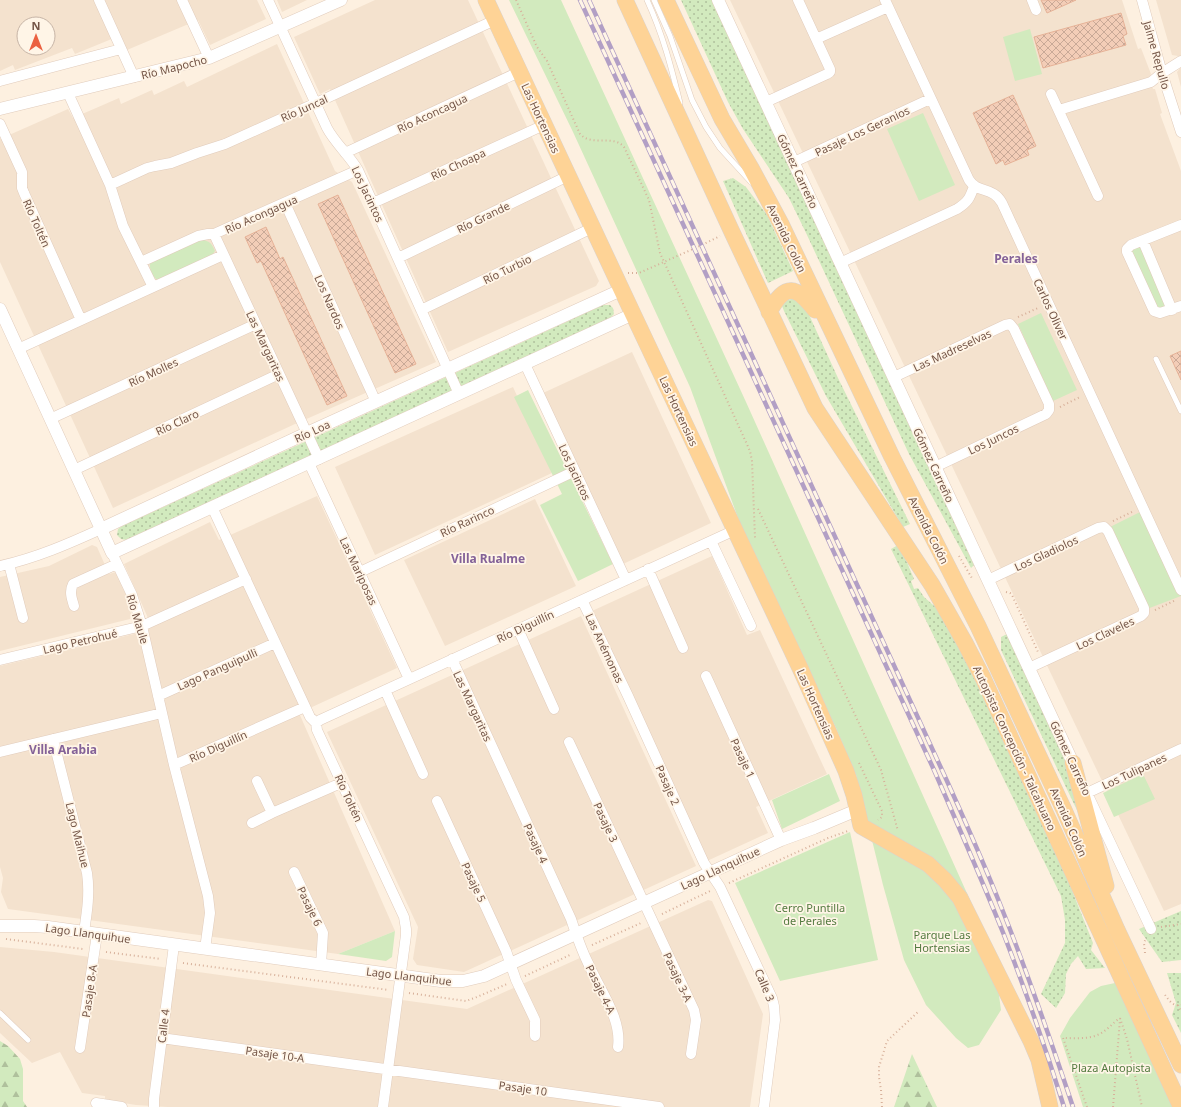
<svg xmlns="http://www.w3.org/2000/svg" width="1181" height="1107" font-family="'Noto Sans',sans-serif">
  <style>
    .residential { fill: #f4e2ce; fill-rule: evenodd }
    .grass { fill: url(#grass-dots) }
    .forest { fill: url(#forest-firs) }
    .park { fill: #d2eabe }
    .building { fill: url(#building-cross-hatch); stroke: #e6b297 }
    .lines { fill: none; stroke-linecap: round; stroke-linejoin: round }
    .service-casing { stroke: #e1ccbc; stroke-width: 6 }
    .minor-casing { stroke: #e1ccbc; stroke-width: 11 }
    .tertiary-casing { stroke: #e1ccbc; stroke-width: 13 }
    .primary-casing { stroke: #dbd3cf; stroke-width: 17 }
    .path { stroke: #d7b09a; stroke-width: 2; stroke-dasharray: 1 3; stroke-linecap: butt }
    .service { stroke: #fff; stroke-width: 5 }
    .minor { stroke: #fff; stroke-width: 10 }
    .tertiary { stroke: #fff; stroke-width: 12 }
    .primary { stroke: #fed396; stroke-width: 16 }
    .rail-casing { stroke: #b29fc5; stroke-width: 4.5 }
    .rail { stroke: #fff5e7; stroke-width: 3; stroke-dasharray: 9; stroke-linecap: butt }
    .labels { text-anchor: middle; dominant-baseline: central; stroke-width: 3.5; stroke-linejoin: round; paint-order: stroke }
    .street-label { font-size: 11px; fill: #745547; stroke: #fff5e7 }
    .park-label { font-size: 11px; fill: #537a3f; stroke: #fff5e7 }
    .neighbourhood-label { font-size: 12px; font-weight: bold; fill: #846298; stroke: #fff5e7 }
  </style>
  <defs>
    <pattern id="grass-dots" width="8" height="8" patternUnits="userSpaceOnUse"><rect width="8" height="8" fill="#d2eabe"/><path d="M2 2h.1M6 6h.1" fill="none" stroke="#afc09c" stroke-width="1.8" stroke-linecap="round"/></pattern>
    <pattern id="forest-firs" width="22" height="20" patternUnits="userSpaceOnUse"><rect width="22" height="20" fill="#d2eabe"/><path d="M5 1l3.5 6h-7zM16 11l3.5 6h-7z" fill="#afc09c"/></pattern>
    <pattern id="building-cross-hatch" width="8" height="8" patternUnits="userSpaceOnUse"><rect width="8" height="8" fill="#f3cdb7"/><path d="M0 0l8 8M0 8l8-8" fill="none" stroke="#c9a997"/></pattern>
  </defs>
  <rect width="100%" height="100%" fill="#fdf0e0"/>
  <path class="residential" d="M0,0H257L266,19L210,45L198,20L127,50L119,36L75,54L72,48L15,70L13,65L0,71ZM24,24H48V48H24Z
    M277,0H307L282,12Z
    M375,0H468L599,281L596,286L448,352L330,89L320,94L294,37Z
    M730,0H1122L1138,49L1141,48L1151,74L1149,77L1153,89H1155L1162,113L1160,114L1181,171V904L1164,911Z
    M1156,0H1181V87L1177,72L1181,67L1178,56L1172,55Z
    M277,44L335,171L352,182L436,362L295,424L113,508L0,262V139L68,109L73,118L119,98L121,104L152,90L154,95L184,81L187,87Z
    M632,352L711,523L623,564L543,393Z
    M513,387L552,473L375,555L335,467Z
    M317,496L397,668L299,713L395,931L338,954L8,909L1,892L3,878L0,867V666L134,634L152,627L124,564L210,522L219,540Z
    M535,499L576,586L445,646L404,560Z
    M92,545L97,547L109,574L116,572L127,596L131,614L130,619L0,651V577L49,566L88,547Z
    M712,556L747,635L760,630L827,774L756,807L768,833L707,861L592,611Z
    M581,616L696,866L464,972L417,965L413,959L418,927L327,732Z
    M708,900L712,901L763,1014L750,1107H168L136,1105L105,1100V1096L82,1093L60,1052L32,1063L0,1033V947L54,952L467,1009Z"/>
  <path class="grass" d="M681,0H712L974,565L971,568L909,454L807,235L789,198L743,129L728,102Z
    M733,178L746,187L767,215L793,271L768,283L723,181Z
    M791,299H799L805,306L838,378L910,524L903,527L826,396L784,311L782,306L785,301Z
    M603,305H610L613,308L614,314L609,319L127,540L121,539L117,535L118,529L122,526Z
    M898,545L906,560L914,579L911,581L914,589L918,588L924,597L940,611L984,696L1071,888L1093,943L1091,950L1105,968L1086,969L1078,956L1071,964L1066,974L1065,993L1056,1008L1041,994L1065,943V920L1061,896L891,549Z
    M1007,634L1070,770L1088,832L1073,802L1001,650V637Z
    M1181,911V960L1162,962L1139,929Z
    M1167,973H1181V1033L1172,1015L1176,1003Z"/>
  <path class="forest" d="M0,1041L8,1046L20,1059L23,1069V1101L27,1107H0Z
    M912,1054L937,1107H894Z"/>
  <path class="park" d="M509,0H561L746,402L979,920L995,966L1001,1010L979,1045L968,1048L956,1038L926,1005L904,960L883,885L856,775L836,728L741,526L690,387L573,132Z
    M1030,29L1042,74L1015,81L1003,37Z
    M923,113L955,185L919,201L887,129Z
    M201,239C210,242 211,242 215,251L212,255L158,280C153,278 149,269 150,263Z
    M1142,242L1170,309L1157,311L1128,249Z
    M1041,313L1077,390L1053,401L1018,324Z
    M528,390L613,564L578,581L540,505L562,494L514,397Z
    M1142,511L1181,596L1147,609L1108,528Z
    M829,774L840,801L782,829L772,800Z
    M1143,774L1155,799L1114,817L1103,793Z
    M850,832L878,960L780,981L735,883Z
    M395,931L392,957L386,961L338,954Z
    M1115,983L1173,1107H1083L1060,1036L1070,1018L1090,992L1101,986Z"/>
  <path class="building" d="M1041,0H1076L1047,13Z
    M1121,13L1127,34L1123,36L1126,45L1043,68L1034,37Z
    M1013,95L1036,146L1027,150L1029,155L1005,165L1003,160L996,164L973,113Z
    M338,195L416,364L395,373L318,204Z
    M266,227L280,259L283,257L347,396L327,405L261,261L257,263L245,237Z
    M1181,351V380L1170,356Z"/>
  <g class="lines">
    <g class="service-casing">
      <path id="service" d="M647,0C663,35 671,66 680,103
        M654,0L670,36L692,100L706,127L720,148L751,182
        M1156,359L1181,411
        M0,1013L28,1040"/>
    </g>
    <g class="minor-casing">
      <path id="minor" d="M99,0L134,77
        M182,0L209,58
        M268,0L327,128C335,143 349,155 358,170L459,394
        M885,0L969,180C978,194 993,186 1002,203L1181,590
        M1032,0L1036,10
        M1142,0L1162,73L1181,132
        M816,39L888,7
        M0,81L121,49
        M68,93L110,185L123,226L153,287
        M1051,94L1098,196
        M766,102L827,74L830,72V69L798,0
        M1059,110L1151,82L1162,73L1181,61
        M0,124L22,172V188L24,193L81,320
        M345,153L519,72
        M794,162L930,99
        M110,185L147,168L155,166L171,163L197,153L225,144L316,103L495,20
        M285,203L376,402
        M373,203L544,125
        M1181,225L1131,245L1127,249V252L1154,311L1160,313L1181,306
        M214,234L319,459
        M1143,241L1172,310
        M398,258L568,176
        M141,262L198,236L208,234H214L358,170
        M840,263L957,209C968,202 970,198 974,186
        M421,310L592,228
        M18,349L223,255
        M525,364L626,580
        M894,377L1005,325L1010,324L1014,329L1049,404V410L1046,414L935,467
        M50,419L256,324
        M309,463L409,679
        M74,470L279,374
        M212,507L310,717L316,723L317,730L404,917L406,929V935L383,1107
        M711,541L751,626
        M112,553L132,595L142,626L174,765L208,896L210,913L205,949
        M9,564L23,618
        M0,566C36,558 68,544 101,529
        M648,569L683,648
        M360,572L575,471
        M988,580L1098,528L1104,527L1108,531L1144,608V613L1141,616L1029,668
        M582,600L628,696L704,863L720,887L772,998L774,1006L775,1020L764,1107
        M74,606C72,599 69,592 73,584L117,564
        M518,629L554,709
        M452,659L571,919C576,934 581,949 588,963C599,989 622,1018 618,1047
        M0,660L142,626L246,579
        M706,676L781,840
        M385,690L423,774
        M158,696L275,643
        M316,723L320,720L735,530
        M53,739L87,873C90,893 87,912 84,932
        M569,742L694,1010L696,1020L691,1054
        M0,752L162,713
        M174,765L305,707
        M257,781L272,813
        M1086,791L1151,929
        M1087,793L1181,749
        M437,801L506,951L516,980L535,1020V1036
        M252,823L272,813L341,783
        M294,872L323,933L321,965
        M161,1038L659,1107
        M80,1048L97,934
        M96,1103L122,1107
        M154,1107V1099L174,945"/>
    </g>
    <g class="tertiary-casing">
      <path id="tertiary" d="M718,0L1073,763
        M0,109L209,58L341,0
        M0,309L112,553L633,314
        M101,529L307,433L621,290
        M0,926H34L48,927L441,981H463L484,976L781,840L814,828L857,810"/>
    </g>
    <g class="primary-casing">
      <path id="primary" d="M486,0L633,314L801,670L846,771L854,795L861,826L928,864L945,880L960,898L1031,1041L1039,1060L1050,1107
        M625,0L731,230L815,408L932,585L965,643L983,678L1181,1107
        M666,0L722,119L751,168L781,224L892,457L978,626L1064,810L1117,930L1181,1065
        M769,312C786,282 796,286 815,310
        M1073,763L1106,886"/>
    </g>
    <path class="path" d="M516,0L537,47L547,61L580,134C592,147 613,134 624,147L649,200L660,253L750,451L752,461L755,538
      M628,273H639L702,245L720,236
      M1018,317L1038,308
      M1060,407L1080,397
      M758,509L881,770L898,831
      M1113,521L1132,512
      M959,556L973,580
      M1006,592L1010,593L1012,595L1038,652
      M1155,610L1176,600
      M859,763L882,811V817L878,820
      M729,883L828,838L848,831
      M662,914L710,891
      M1161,927L1181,924
      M6,939L83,949
      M592,945L641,923
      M106,952L161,959
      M1145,953L1144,943L1146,938
      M183,963L389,990
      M525,976L572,954
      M409,993L466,1001L477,997L507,984
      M1165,995C1169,1000 1173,1007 1181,1005
      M1178,1005L1181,1011
      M1120,1018L1127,1039L1142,1107
      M882,1107L881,1090L879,1077V1067L887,1041L919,1011
      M1087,1107L1063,1038C1076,1038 1091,1040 1103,1032C1109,1028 1114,1022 1120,1018
      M1113,1107L1120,1019"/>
    <use href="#service" class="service"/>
    <use href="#minor" class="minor"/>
    <use href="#tertiary" class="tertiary"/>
    <use href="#primary" class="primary"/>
    <g class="rail-casing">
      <path id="rail" d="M580,0L934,770C958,825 982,880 1004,935C1026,992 1046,1049 1064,1107
        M589,0L947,781C966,823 985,866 1002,909C1028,974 1051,1041 1073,1107"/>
    </g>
    <use href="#rail" class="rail"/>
  </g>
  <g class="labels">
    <g class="street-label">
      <text transform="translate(1157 55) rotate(74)">Jaime Repullo</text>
      <text transform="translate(174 67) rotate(-14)">Río Mapocho</text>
      <text transform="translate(304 108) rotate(-24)">Río Juncal</text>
      <text transform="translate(432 113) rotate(-25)">Río Aconcagua</text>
      <text transform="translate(541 118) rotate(65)">Las Hortensias</text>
      <text transform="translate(862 131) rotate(-25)">Pasaje Los Geranios</text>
      <text transform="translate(458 164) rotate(-25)">Río Choapa</text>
      <text transform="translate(798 171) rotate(65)">Gómez Carreño</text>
      <text transform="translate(368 194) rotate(65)">Los Jacintos</text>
      <text transform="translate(261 214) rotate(-24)">Río Acongagua</text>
      <text transform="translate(483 217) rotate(-26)">Río Grande</text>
      <text transform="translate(37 223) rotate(66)">Río Toltén</text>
      <text transform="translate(787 238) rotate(64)">Avenida Colón</text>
      <text transform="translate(507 269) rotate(-26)">Río Turbio</text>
      <text transform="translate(330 302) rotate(66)">Los Nardos</text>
      <text transform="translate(1051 309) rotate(65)">Carlos Oliver</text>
      <text transform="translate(266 346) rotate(65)">Las Margaritas</text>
      <text transform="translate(952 350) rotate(-25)">Las Madreselvas</text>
      <text transform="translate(153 372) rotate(-25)">Río Molles</text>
      <text transform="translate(679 411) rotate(65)">Las Hortensias</text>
      <text transform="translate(177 422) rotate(-25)">Río Claro</text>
      <text transform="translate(312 431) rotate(-25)">Río Loa</text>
      <text transform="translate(993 439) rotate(-26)">Los Juncos</text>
      <text transform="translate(934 465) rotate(65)">Gómez Carreño</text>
      <text transform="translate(575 472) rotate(65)">Los Jacintos</text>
      <text transform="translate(467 521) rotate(-25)">Río Rarinco</text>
      <text transform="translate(929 530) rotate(63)">Avenida Colón</text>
      <text transform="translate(1046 553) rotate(-25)">Los Gladiolos</text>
      <text transform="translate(359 571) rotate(65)">Las Mariposas</text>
      <text transform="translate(138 619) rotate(73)">Río Maule</text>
      <text transform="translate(525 626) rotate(-25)">Río Diguillín</text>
      <text transform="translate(1105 633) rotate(-25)">Los Claveles</text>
      <text transform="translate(80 641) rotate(-13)">Lago Petrohué</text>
      <text transform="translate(605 648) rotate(65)">Las Anémonas</text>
      <text transform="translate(217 669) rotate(-24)">Lago Panguipulli</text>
      <text transform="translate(816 704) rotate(66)">Las Hortensias</text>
      <text transform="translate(473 706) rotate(65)">Las Margaritas</text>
      <text transform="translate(218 746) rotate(-24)">Río Diguillín</text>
      <text transform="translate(1015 748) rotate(65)">Autopista Concepción - Talcahuano</text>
      <text transform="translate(743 758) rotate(65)">Pasaje 1</text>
      <text transform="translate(1071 758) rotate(65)">Gómez Carreño</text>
      <text transform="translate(1134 771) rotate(-25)">Los Tulipanes</text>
      <text transform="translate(668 785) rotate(66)">Pasaje 2</text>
      <text transform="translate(349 798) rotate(65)">Río Toltén</text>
      <text transform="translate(606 822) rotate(65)">Pasaje 3</text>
      <text transform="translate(1069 822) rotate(66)">Avenida Colón</text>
      <text transform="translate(78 835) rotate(76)">Lago Maihue</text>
      <text transform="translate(536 843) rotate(65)">Pasaje 4</text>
      <text transform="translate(720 868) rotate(-25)">Lago Llanquihue</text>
      <text transform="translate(474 882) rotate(65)">Pasaje 5</text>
      <text transform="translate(310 906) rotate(64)">Pasaje 6</text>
      <text transform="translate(88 933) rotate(8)">Lago Llanquihue</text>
      <text transform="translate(409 976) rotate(7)">Lago Llanquihue</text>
      <text transform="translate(678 977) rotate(65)">Pasaje 3-A</text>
      <text transform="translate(765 985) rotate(67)">Calle 3</text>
      <text transform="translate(601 989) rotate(64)">Pasaje 4-A</text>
      <text transform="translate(89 991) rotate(-82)">Pasaje 8-A</text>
      <text transform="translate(163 1026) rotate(-83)">Calle 4</text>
      <text transform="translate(275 1054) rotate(8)">Pasaje 10-A</text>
      <text transform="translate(523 1088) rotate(8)">Pasaje 10</text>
    </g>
    <g class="park-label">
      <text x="810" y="907">Cerro Puntilla<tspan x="810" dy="13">de Perales</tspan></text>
      <text x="942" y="934">Parque Las<tspan x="942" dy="13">Hortensias</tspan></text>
      <text x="1111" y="1067">Plaza Autopista</text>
    </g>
    <g class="neighbourhood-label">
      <text x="1016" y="258">Perales</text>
      <text x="488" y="558">Villa Rualme</text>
      <text x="63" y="749">Villa Arabia</text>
    </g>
  </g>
  <g transform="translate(36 36)"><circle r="19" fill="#fff5e7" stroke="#c7b5a7"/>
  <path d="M0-3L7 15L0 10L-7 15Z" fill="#eb6141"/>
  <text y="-6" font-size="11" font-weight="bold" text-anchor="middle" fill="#745547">N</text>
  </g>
</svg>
